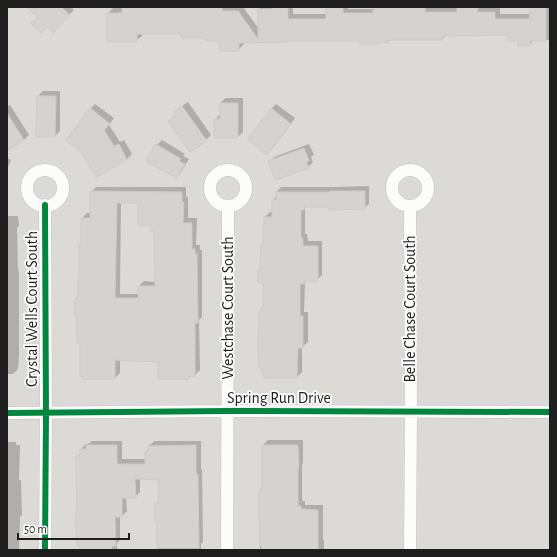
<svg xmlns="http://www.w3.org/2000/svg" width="557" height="557" font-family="'Alegreya Sans',sans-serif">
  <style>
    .residential { fill: #dbdad7 }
    .shadow { fill: #0003; fill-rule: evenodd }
    .building { fill: #d4d3cf; stroke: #cfccc7; fill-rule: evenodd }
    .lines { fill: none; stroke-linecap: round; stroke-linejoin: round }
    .street-casing { stroke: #c5c4c2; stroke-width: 13 }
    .street { stroke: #fcfcfb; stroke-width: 12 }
    .cycleway-casing { stroke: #fff; stroke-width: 8 }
    .cycleway { stroke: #00873e; stroke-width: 6 }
    .labels { text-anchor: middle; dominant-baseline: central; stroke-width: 3.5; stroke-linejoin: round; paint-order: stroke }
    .street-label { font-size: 16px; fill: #1e1e1e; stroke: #fff }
  </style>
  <rect width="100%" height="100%" fill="#ecebe6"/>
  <path class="residential" d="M7,7H550V550H7Z"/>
  <path class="shadow" d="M28,7H71L74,10L53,31L39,17Z
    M123,7H243L259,29V9L261,7H293V14H327L328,7H348V9H374L375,7H482V8H500V14H531V7H550V40H534L529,45L508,34L446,35L441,39H391L388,42H380L379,43H361V40H289L288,41L244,42V44L238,50L220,40L207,37L182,33H142V36L136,41L108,13L113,8H123Z
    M43,91H60V131L55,136L38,96Z
    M226,98H243V132L238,137L215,120L220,114V103Z
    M188,102L211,135L206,140L169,121L176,115L179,108Z
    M95,104L114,118L109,125L120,142L124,140L132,154L127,159L96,176L90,109Z
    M276,104L295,118L272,149L267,154L271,109Z
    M7,105L8,106L10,105L29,135L24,140L7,147Z
    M162,140L185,154L183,156L189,159L181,172L176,177L157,145Z
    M309,144L314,155L311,157L313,162L308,167L269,162L274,157Z
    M7,158L11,160L7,169Z
    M369,186V204L364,208L330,206H306L305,207V234H307L308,241H322V275L317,280H306L305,281L304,312H308V342L302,347V372L297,377L263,367L260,326V311L264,307V282L259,271L261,269L262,245L264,243V225L265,223V217L270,212H273V200L276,197V192L281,187H336Z
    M96,187H186V197H188V218H197L196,245H200V250H202V317L199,320L200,370L195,375H192L189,378H159V361L120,359V373L115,378L81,342L76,299L79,296V279L80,278V245L82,243V218L87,213H91V192ZM121,202H139L155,230V282L144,281L139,286V294H120Z
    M7,216H18L19,226L17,227L18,271H19V356L18,369L13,374H7Z
    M268,440H303V463L302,465V501H305V505H323V540H324V550H260V489L263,486V445Z
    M92,441H122V459H146V452L149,449V446L154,441H201V470H202L203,542L201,544V550H158V520L156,504L159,500L160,479L140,478V492L135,497H126L127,511L122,516H120V540L117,543V550H80L78,512L77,457L81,453V449L86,444H88Z
    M7,442H16V445H20L19,480H21L22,515L20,517L19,550H7Z"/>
  <path class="building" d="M26,7H61L70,15L53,33L47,27L41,33L31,23L38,17Z
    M122,7H222V11H238L258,39V9H272V7H288V19H326V7H343V13H373V7H425V12H457V7H473V8H478L477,12H495V19H529L530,7H546V41H530V46H518V41H507V35L442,36V40H388V43H379V44H360V41H288V42L239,43V51H219V41H206V38H181V34H137V42H107V13H122Z
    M37,96H56L55,137H36Z
    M220,103H238V138H214V119H220Z
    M182,106L207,141L190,152L168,121L175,116L173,113Z
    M90,108L110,124L104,130L114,146L119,144L127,160L96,177L81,152L66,140Z
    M271,108L291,124L267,155L247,140Z
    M7,113L24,140L7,151Z
    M156,144L181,159L179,161L185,164L176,178L146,161Z
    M304,148L309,161L306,162L309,168L275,180L268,161Z
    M90,191L182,192V202H184L183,223H192V249H195V254H197L198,323H195V376H189V379H158V362L115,360V379H82V376H80V343H77V317H75V298H78V279H79V244H81V218H90ZM117,203H138V225H151V231H154L155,286H138V298H115Z
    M330,191H365V209L329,210V207H304V210H301V238H303V246H318V281H304V284H300V316H303V348H298L297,378H264V375H262V368H259L258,343L259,311H261V308H263V283H258V271H260L261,244H263V225H264V217H272V200H276V192H330Z
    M86,445H117V464H145V452H148V446L196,445V474H198L199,548H157V521H155V503H158L159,480L135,479L136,498H122V517H115L116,546H112V550H79V545H77L76,525V513H77L76,456H80V449H86Z
    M262,445H298L299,469H298V506H301V509L318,510V550H262L261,545H260L259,515V489H262Z"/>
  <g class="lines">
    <g class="street-casing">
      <path id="street" d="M392 188a18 18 0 1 1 36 0a18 18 0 1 1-36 0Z
        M210 188a18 18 0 1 1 36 0a18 18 0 1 1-36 0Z
        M27 188a18 18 0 1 1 36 0a18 18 0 1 1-36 0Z
        M45,205L46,413L45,550
        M410,206L411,412L410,550
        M7,413L228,411L550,412
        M227,550L228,206"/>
    </g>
    <use href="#street" class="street"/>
    <g class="cycleway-casing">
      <path id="cycleway" d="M45,205L46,413L45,550
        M7,413L228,411L550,412"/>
    </g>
    <use href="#cycleway" class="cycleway"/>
  </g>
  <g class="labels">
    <g class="street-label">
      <text transform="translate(228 308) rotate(-90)">Westchase Court South</text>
      <text transform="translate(32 309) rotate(-90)">Crystal Wells Court South</text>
      <text transform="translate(410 309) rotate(-90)">Belle Chase Court South</text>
      <text x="279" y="398">Spring Run Drive</text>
    </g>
  </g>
  <rect width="557" height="557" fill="none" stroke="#1e1e1e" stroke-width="16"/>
  <path d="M18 533v6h111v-6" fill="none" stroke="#1e1e1e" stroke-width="2"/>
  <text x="24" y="533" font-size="12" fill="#1e1e1e" stroke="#ffffff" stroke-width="3" paint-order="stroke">50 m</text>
</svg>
